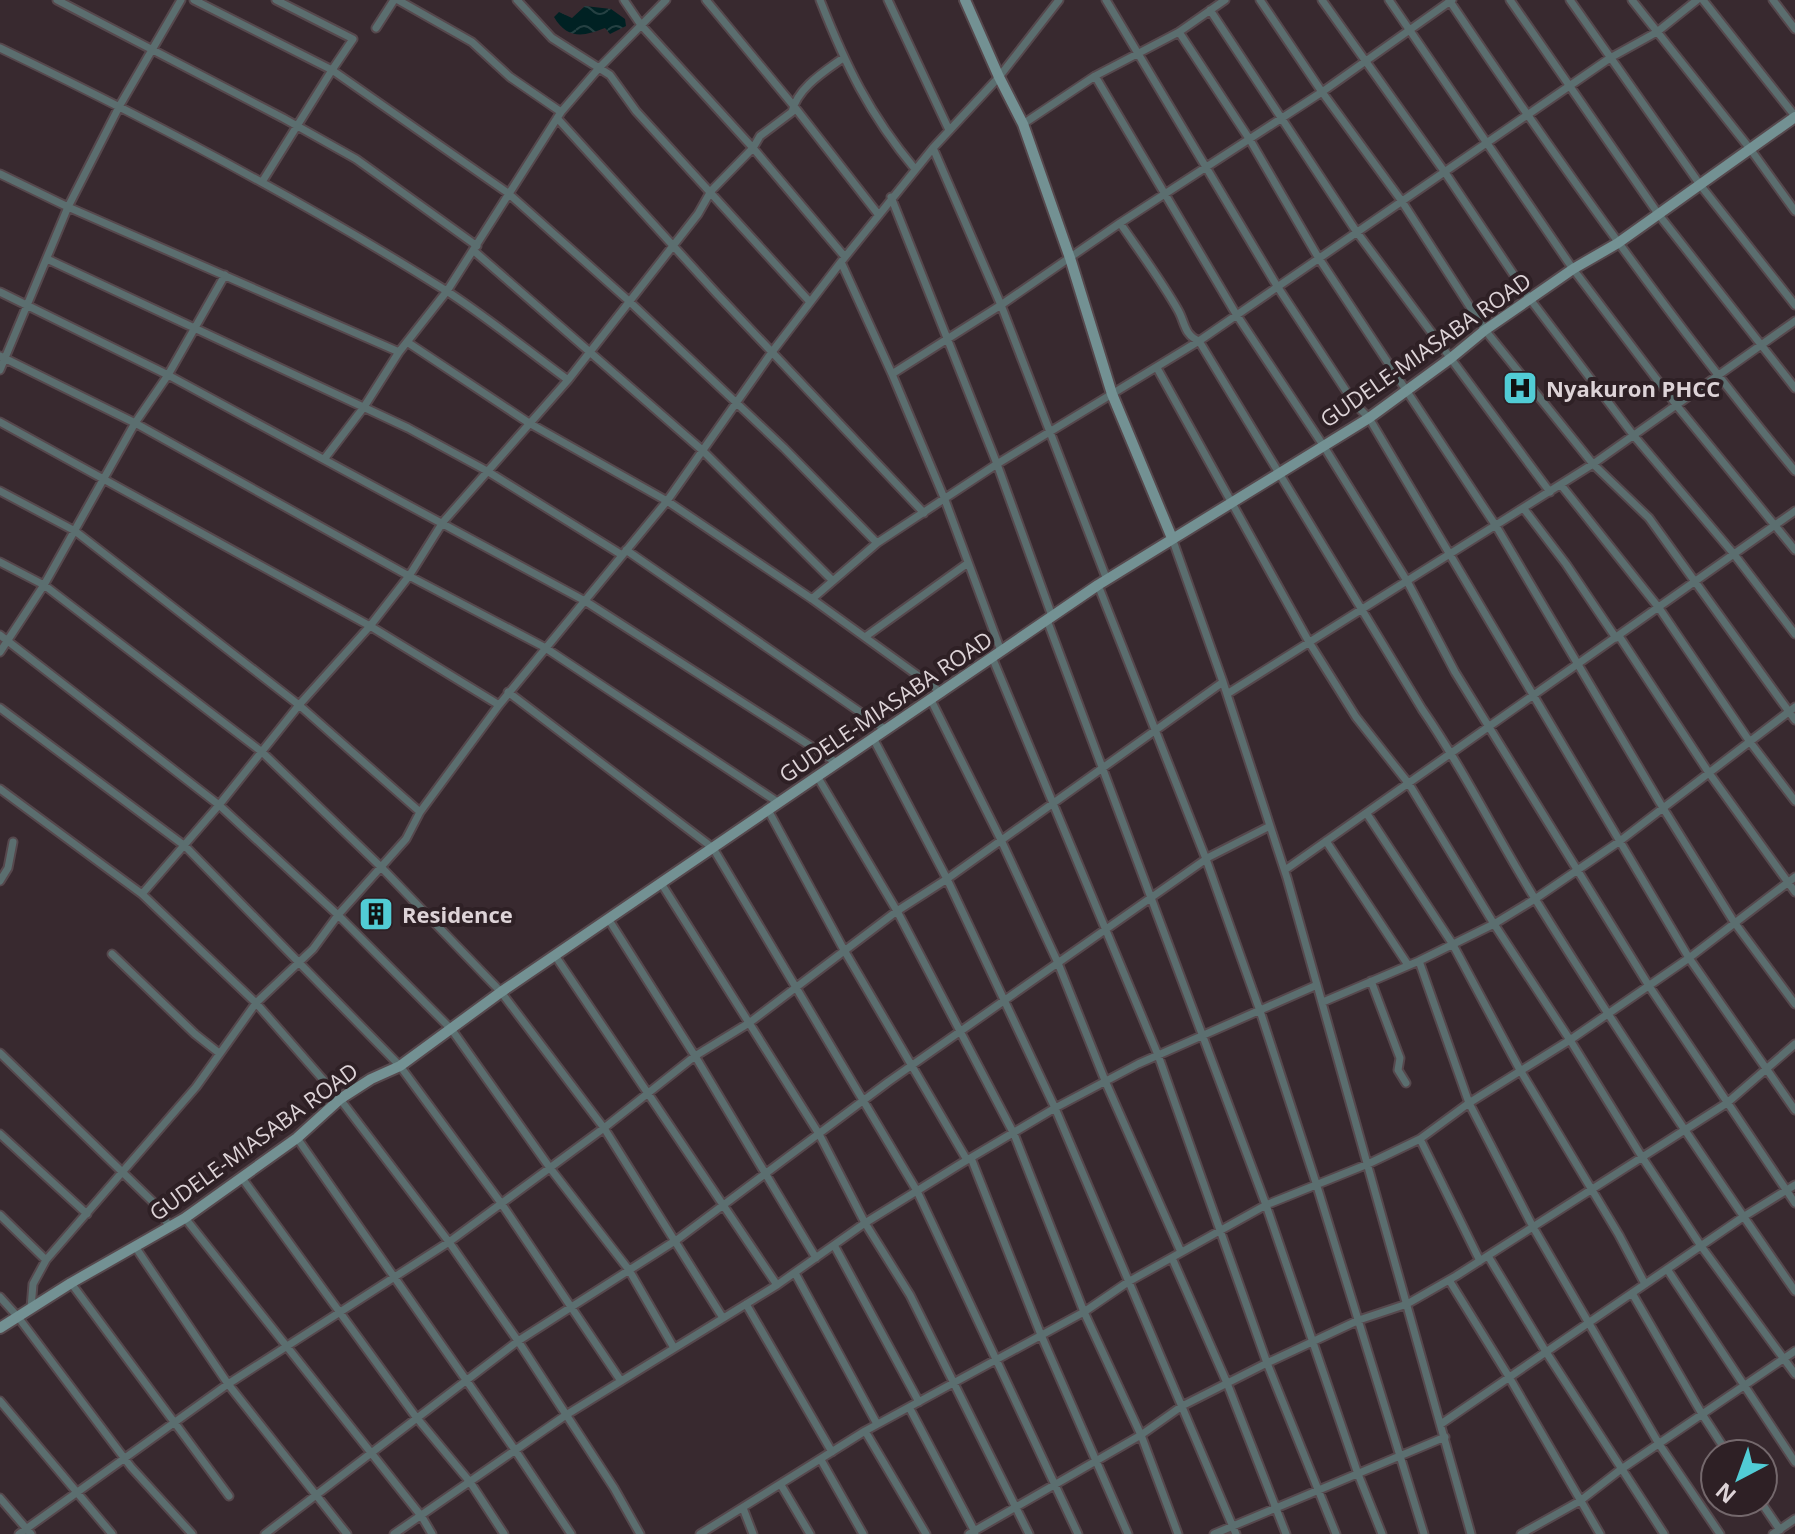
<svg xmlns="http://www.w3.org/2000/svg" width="1795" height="1534" font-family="'Open Sans',sans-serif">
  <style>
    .water { fill: url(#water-waves) }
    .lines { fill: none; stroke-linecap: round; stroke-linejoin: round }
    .street-casing { stroke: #56484d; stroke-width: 11 }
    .secondary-casing { stroke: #56484d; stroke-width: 14 }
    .street { stroke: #5b6e6f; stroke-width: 7 }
    .secondary { stroke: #739193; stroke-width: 10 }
    .labels { text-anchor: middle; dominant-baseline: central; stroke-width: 8; stroke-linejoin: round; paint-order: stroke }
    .street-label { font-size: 22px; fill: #ddd3d7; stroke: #2e2025 }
    .poi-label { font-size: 22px; font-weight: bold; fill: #ddd3d7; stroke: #2e2025; text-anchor: start }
  </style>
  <defs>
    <pattern id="water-waves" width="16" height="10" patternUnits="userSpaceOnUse" patternTransform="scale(2)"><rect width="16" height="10" fill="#002123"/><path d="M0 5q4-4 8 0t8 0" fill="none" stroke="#254042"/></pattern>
  </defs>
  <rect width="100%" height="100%" fill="#38292f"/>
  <path class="water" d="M585,6L611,9L625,19L626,26L610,34L605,28C583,37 567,39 554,17L559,12L572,18Z"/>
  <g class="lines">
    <g class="street-casing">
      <path id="street" d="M57,0L283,118L356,159L477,246
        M194,0L332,70L262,182
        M276,0L353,39L332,70L508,193L630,302L784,448L877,543
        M398,0L472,42L510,77L561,112
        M517,0L552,38L610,75L636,111L810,302
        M624,0L641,25L753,148L845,257
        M706,0L793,105L878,214
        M820,0C846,66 869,114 915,169
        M888,0L949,130
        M1106,0L1277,286L1354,403L1369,418L1689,958L1795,1110
        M1260,0L1322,92L1401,200L1485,330L1593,464L1649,518L1795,720
        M1322,0L1444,171L1530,299L1634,436L1733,553L1795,634
        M1389,0L1573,269L1677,406L1795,550
        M1449,0C1558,162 1671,321 1795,471
        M1510,0L1659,215L1795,388
        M1570,0L1701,186L1795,305
        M1632,0L1751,150L1795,211
        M1703,0L1795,116
        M1773,0L1795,29
        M1210,10L1356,231L1550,492
        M376,28L394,0
        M1179,32L1250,140L1318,257L1496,526L1663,808L1734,922L1795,1004
        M0,48C152,121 302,200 445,290C487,317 527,350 568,380
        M1095,76L1236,314L1323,445L1407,581L1455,672L1649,986L1795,1203
        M557,118L717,294L924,513
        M1023,124L1095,76L1179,32L1225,0
        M933,148L1001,305L1107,580
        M0,174L68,207L399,352
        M891,197L997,464L1052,616
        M1120,223C1140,252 1161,280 1178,310C1185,322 1184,335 1199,341L1422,709C1465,771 1497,838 1537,902C1619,1034 1706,1163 1795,1291
        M474,251L702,450L832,580
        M47,259L408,428L487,471L622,555
        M841,262L892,374L945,500L1001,651
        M0,292L168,375L585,601L837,763
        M407,342L529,423L667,501L812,599L942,693
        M0,356L135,423L409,576L544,647L779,803
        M1157,368L1309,642L1356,717L1409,784L1494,924L1570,1040L1642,1157L1701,1246L1795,1374
        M0,370L68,207L120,105L181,0
        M892,374L1001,305L1120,223L1322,92L1452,0
        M0,422L370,626L499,705
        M325,458L364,407L399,352L447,291L561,112L599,68L666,0
        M1561,485L1659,608L1750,742L1795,801
        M0,491L75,531L299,705L420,812
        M1524,509L1566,564L1616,638
        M1172,538L1223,682L1287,878L1471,1534
        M626,550L886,730
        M0,562L44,585L262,752L381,867L501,992L604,1128L723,1318
        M1098,585L1206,859L1260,1011L1316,1183L1424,1534
        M812,599L877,543L997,464L1199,341L1610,58L1657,32L1697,0
        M1047,620L1266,1205L1358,1474L1382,1534
        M0,635L219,805L338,915L452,1030L550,1168L629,1270L674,1348
        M1619,636L1709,773L1795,892
        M865,637L968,563
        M0,652L44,585L135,423L168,375L225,275
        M992,657L1158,1055L1267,1363L1336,1534
        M508,692L713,848L917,1191L1078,1534
        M1227,694L1593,464L1795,321
        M931,700L1001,840L1058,963L1106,1083L1181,1252
        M0,708L185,846L400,1066L501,1203L621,1381
        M873,738L947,879L1055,1108L1236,1534
        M0,789L142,894L256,1003L340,1099L449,1242L518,1341L614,1488L640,1534
        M768,810L844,950L967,1160
        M1367,814L1452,943L1520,1070L1619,1235L1645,1284
        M1326,841L1408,965
        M1285,870L1795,511
        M0,881L8,868L13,842
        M661,883L819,1134L865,1223L910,1295L1029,1534
        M142,894L219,805L299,705L370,626L409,576L443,522L568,380L698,214L711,191L753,148L760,136L792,112C797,88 825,71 843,58
        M609,920L695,1056L816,1258
        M112,954L195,1034L219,1053
        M556,957L777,1285
        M1419,961L1469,1103L1533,1227L1659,1444L1720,1534
        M1371,981L1400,1058L1398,1070L1406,1083
        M1323,1002L1419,961L1494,924L1535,899L1620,841L1795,707
        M0,1053L152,1201L170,1227
        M0,1134L87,1214
        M297,1138L515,1450L571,1534
        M1420,1139L1480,1261
        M971,1158L1041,1335L1128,1534
        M242,1178L416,1417L470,1482L504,1534
        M0,1215L46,1260
        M185,1218L422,1517L432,1534
        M834,1245L919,1402
        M136,1248L228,1384L347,1534
        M1488,1256L1546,1352L1664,1534
        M1172,1258L1227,1383L1286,1534
        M1667,1269L1795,1462
        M795,1273L877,1424
        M1449,1280L1509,1377L1600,1534
        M71,1283L229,1496
        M1632,1293L1702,1414L1728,1454
        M0,1297L18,1317L131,1467L192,1534
        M746,1304L832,1452
        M31,1308L33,1284L46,1260L196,1087L256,1003L313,949L338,915L406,839L420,812L499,705L667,501L772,352L841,262L933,148L999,77L1059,0
        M0,1401L112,1534
        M909,1407L975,1532
        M1441,1424L1743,1217L1795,1185
        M865,1431L926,1534
        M821,1460L863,1534
        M781,1485L810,1534
        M0,1498L31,1534
        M1761,1502L1780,1530
        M743,1508L753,1534
        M19,1534L228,1384L449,1242L604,1128L695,1056L749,1023L897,911L947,879L1223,682
        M265,1534L518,1341L678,1239L888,1082L1209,857L1270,826
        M394,1534L566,1415L777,1285L865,1223L962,1163L1055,1108L1138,1064L1317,985
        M700,1534L865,1431L1084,1312L1014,1134L897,911L817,776
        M969,1534L1141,1435L1182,1406L1267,1363L1359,1320L1407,1304L1456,1276L1727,1103L1795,1044
        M1178,1534L1141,1435L1084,1312L1128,1282L1266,1205L1368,1164L1420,1139L1469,1103L1570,1040L1689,958L1795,877
        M1214,1534L1445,1437
        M1521,1534L1580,1501L1620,1470L1795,1351
        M1773,1534L1795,1519"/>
    </g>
    <g class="secondary-casing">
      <path id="secondary" d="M965,0L999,77L1023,124L1070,258L1112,394L1172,538
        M0,1328L71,1283L185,1218L297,1138L340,1099L371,1079L400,1066L501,992L1098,585L1369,418L1451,358L1485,330L1573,269L1618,243L1795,117"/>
    </g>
    <use href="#street" class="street"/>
    <use href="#secondary" class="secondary"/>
  </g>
  <defs>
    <g id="hospital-square" transform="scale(1.8)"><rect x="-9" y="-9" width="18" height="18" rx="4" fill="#51ccd5" stroke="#2e2025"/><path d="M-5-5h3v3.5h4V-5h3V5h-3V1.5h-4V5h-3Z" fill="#111"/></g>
    <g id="building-square" transform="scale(1.8)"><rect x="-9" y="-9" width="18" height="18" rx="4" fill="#51ccd5" stroke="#2e2025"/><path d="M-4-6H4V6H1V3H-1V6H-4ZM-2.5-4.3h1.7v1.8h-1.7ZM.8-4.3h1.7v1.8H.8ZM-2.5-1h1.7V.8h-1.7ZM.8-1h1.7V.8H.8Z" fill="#111"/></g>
  </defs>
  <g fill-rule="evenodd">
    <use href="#hospital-square" x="1520" y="388"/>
    <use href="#building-square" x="376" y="914"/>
  </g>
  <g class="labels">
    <g class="street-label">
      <text transform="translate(1425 349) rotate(-35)">GUDELE-MIASABA ROAD</text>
      <text transform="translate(885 706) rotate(-34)">GUDELE-MIASABA ROAD</text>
      <text transform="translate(253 1141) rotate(-36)">GUDELE-MIASABA ROAD</text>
    </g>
    <g class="poi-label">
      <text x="1546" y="388">Nyakuron PHCC</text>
      <text x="402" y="914">Residence</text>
    </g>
  </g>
  <g transform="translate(1739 1478) rotate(221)"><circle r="38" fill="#2e2025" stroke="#74686c" stroke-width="2"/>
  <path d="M0-6L14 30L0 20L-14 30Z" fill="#51ccd5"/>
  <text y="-12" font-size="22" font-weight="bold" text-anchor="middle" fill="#ddd3d7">N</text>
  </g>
</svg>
